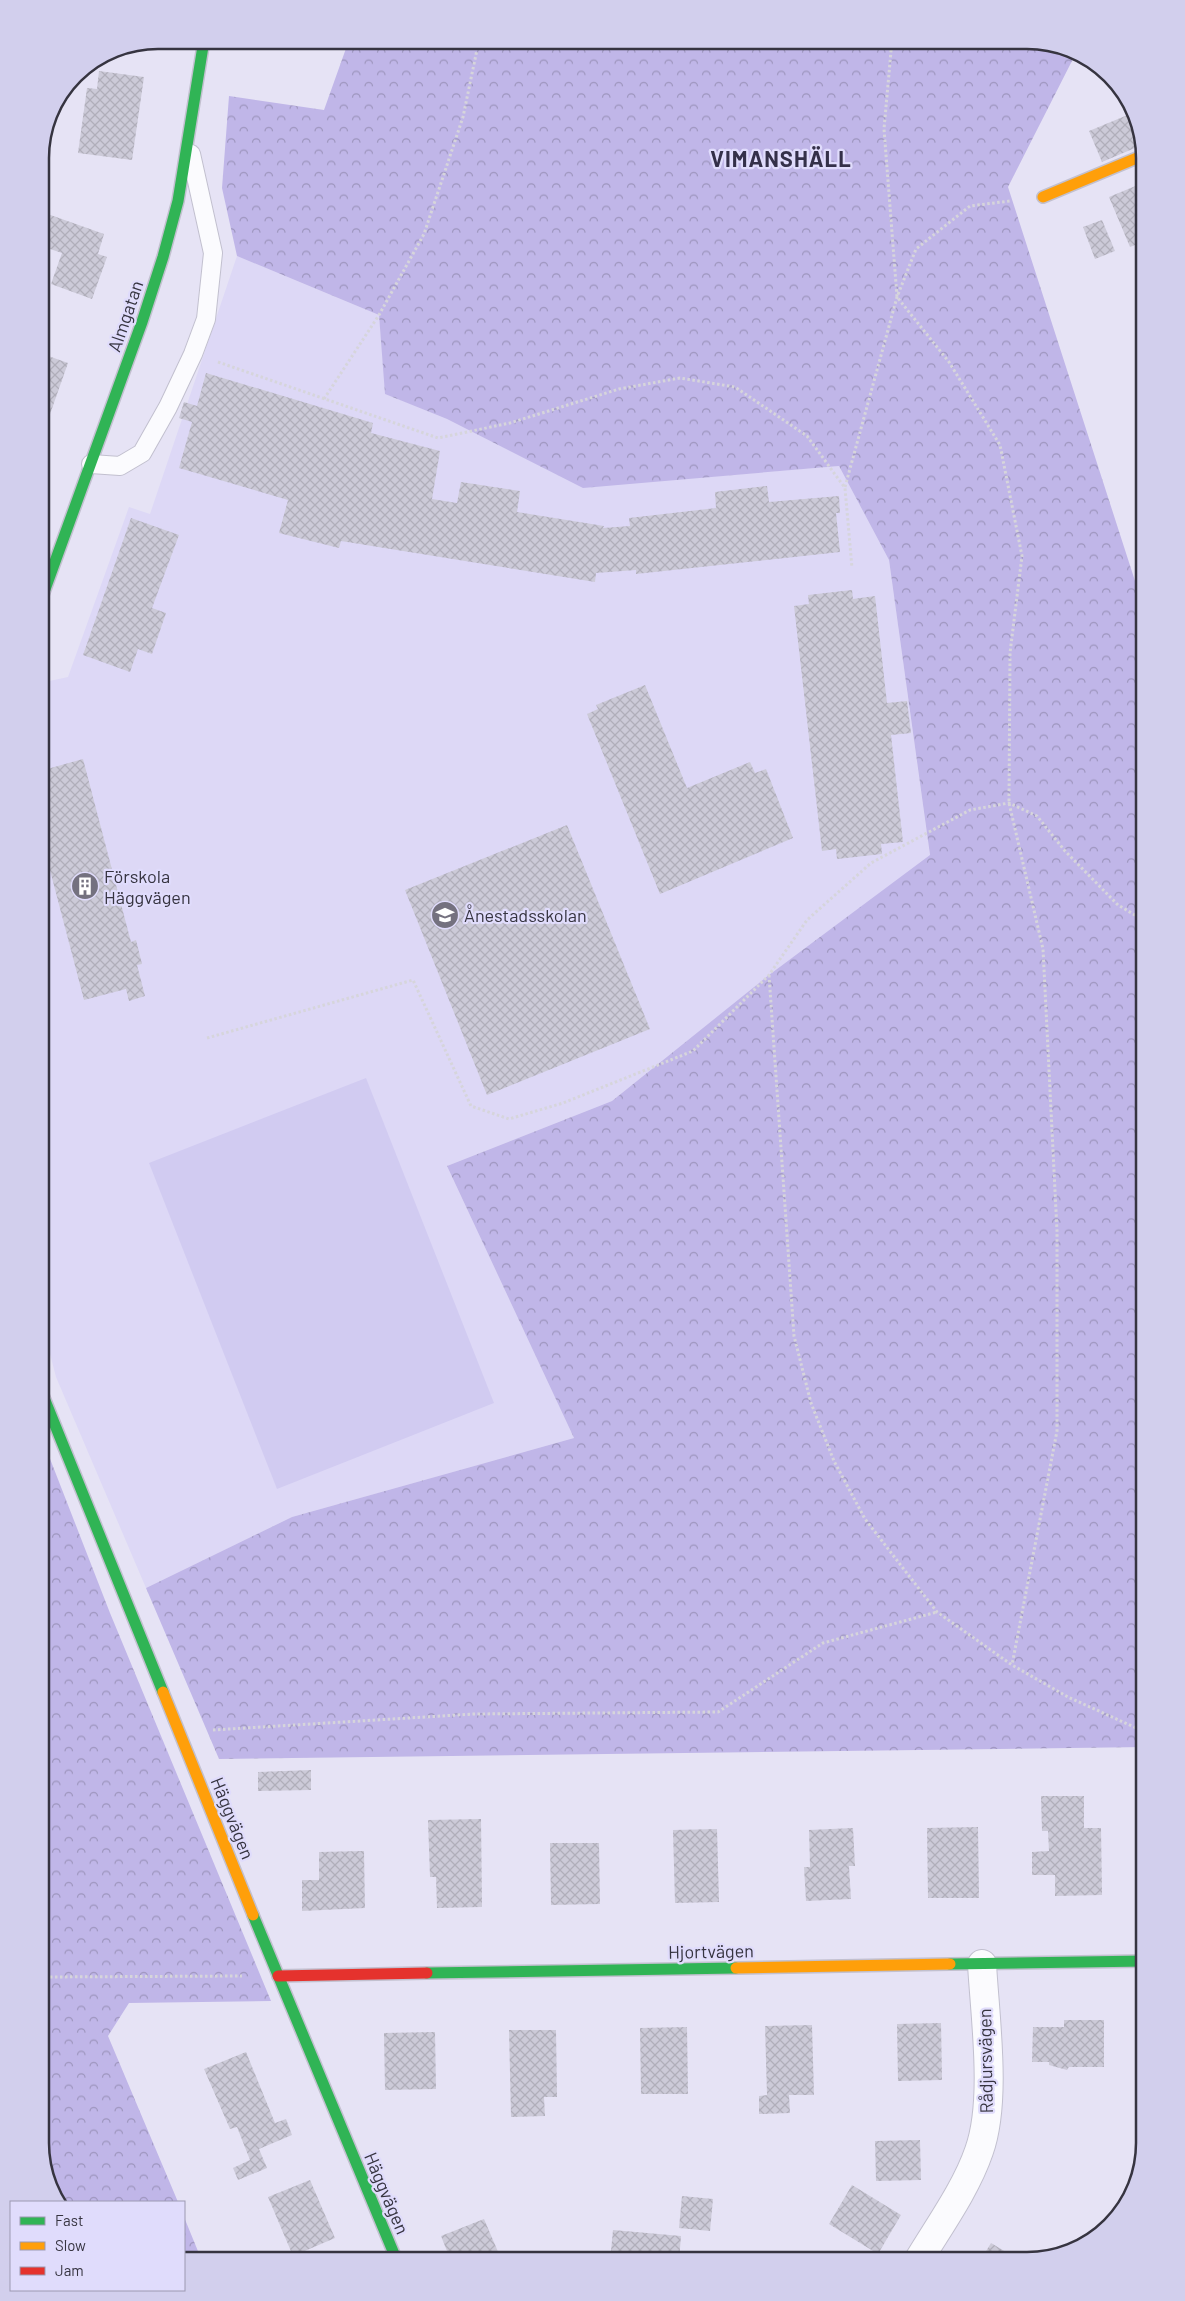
<svg xmlns="http://www.w3.org/2000/svg" width="1185" height="2301" font-family="Barlow,sans-serif">
  <style>
    .built { fill: #ddd8f6 }
    .forest { fill: url(#forest-crowns) }
    .pitch { fill: #d1cbf1 }
    .building { fill: url(#building-cross-hatch) }
    .lines { fill: none; stroke-linecap: round; stroke-linejoin: round }
    .lane-casing { stroke: #c2c0cf; stroke-width: 20 }
    .street-casing { stroke: #c2c0cf; stroke-width: 30 }
    .fast-casing { stroke: #c2c0cf; stroke-width: 14 }
    .slow-casing { stroke: #c2c0cf; stroke-width: 14 }
    .jam-casing { stroke: #c2c0cf; stroke-width: 14 }
    .path { stroke: #d6d5db; stroke-width: 3; stroke-dasharray: 2.5 2.5; stroke-linecap: butt }
    .lane { stroke: #fbfbfe; stroke-width: 18 }
    .street { stroke: #fbfbfe; stroke-width: 28 }
    .fast { stroke: #30b455; stroke-width: 11 }
    .slow { stroke: #ff9f0a; stroke-width: 11 }
    .jam { stroke: #e5322d; stroke-width: 11 }
    .labels { text-anchor: middle; dominant-baseline: central; stroke-width: 4.5; stroke-linejoin: round; paint-order: stroke }
    .street-label { font-size: 18px; fill: #363440; stroke: #e0dcfc }
    .poi-label { font-size: 18px; fill: #363440; stroke: #e0dcfc; text-anchor: start }
    .district-label { font-size: 22px; font-weight: bold; letter-spacing: 1px; fill: #343049; stroke: #e0dcfc }
    .rim { fill: none; stroke: #363440; stroke-width: 2.5 }
  </style>
  <defs>
    <pattern id="forest-crowns" width="20" height="18" patternUnits="userSpaceOnUse" patternTransform="scale(1.25)"><rect width="20" height="18" fill="#c0b6e8"/><path d="M2 6a3 3 0 1 1 6 0M12 15a3 3 0 1 1 6 0" fill="none" stroke="#9d95bd"/></pattern>
    <pattern id="building-cross-hatch" width="8" height="8" patternUnits="userSpaceOnUse" patternTransform="scale(1.25)"><rect width="8" height="8" fill="#cccad8"/><path d="M0 0l8 8M0 8l8-8" fill="none" stroke="#b0aeba"/></pattern>
  </defs>
  <rect width="100%" height="100%" fill="#e6e3f5"/>
  <path class="built" d="M237,256L379,315L386,394L447,419L583,487L839,466L889,560L930,856L769,975L612,1101L447,1166L574,1438L292,1517L146,1588L56,1377L40,1315V683L68,677L129,507L150,514Z"/>
  <path class="forest" d="M349,40H1035L1075,55L1008,187L1145,612V1747L219,1759L146,1588L292,1517L574,1438L447,1166L612,1101L769,975L930,855L889,560L839,466L583,488L447,419L385,394L379,315L237,256L222,188L229,96L324,110Z
    M40,1433L110,1613L271,2001L129,2003L108,2036L178,2202H60L49,2188L40,2144Z
    M184,2217L202,2261H184Z"/>
  <path class="pitch" d="M366,1078L494,1403L277,1489L149,1163Z"/>
  <path class="building" d="M99,71L144,77L132,160L78,153L87,88L97,89Z
    M1130,114L1142,145L1102,162L1089,131Z
    M1145,182V241L1130,247L1109,197Z
    M42,212L104,234L98,254L107,257L92,299L51,284L62,253L50,249L47,240L40,237V217Z
    M1102,220L1115,251L1095,259L1083,227Z
    M40,353L68,363L49,417L40,414Z
    M206,373L373,423L371,433L440,451L432,499L457,503L461,482L520,491L517,512L604,526L603,528L630,526L629,518L716,508L715,492L767,486L769,502L839,496L840,513H836L840,552L636,574V570L596,573L595,582L341,541L339,548L279,533L288,500L179,468L192,422L179,418L184,402L197,406Z
    M131,518L179,535L152,608L166,613L152,654L138,649L130,672L83,655Z
    M852,590L853,599L875,596L887,703L907,701L911,733L891,735L903,842L881,844L882,854L837,859L836,849L822,851L794,606L809,604L808,595Z
    M645,685L687,788L750,762L755,773L766,769L793,838L660,894L587,714L598,709L596,705Z
    M83,759L131,942L136,940L142,964L137,965L145,996L129,1001L126,989L84,1000L40,832V771Z
    M567,825L650,1029L487,1095L405,890Z
    M311,1770V1790L258,1791V1772Z
    M1041,1796H1084V1828H1101L1102,1895L1055,1896V1875H1032V1852L1049,1851L1048,1831H1042Z
    M481,1819L482,1907L437,1908L436,1877H430L428,1820Z
    M978,1827L979,1898H928L927,1828Z
    M853,1828L855,1866H849L851,1899L806,1901L804,1867H810L809,1830Z
    M717,1829L719,1902L675,1903L673,1830Z
    M550,1843H599L600,1904L551,1905Z
    M364,1851L365,1908L302,1911V1880H319V1852Z
    M1064,2020H1104V2067H1069L1067,2070L1049,2065V2062H1032L1033,2027H1064Z
    M941,2023L942,2080L898,2081L897,2024Z
    M812,2025L814,2095H789L790,2113L759,2114V2096L767,2095L765,2026Z
    M687,2027L688,2094H641L640,2028Z
    M509,2030H556L557,2097H544L545,2116L511,2117Z
    M435,2032L436,2089L385,2090L384,2033Z
    M246,2052L275,2123L286,2119L292,2135L259,2149L267,2168L238,2180L233,2168L250,2160L237,2127L230,2129L204,2069Z
    M920,2140L921,2180L876,2181L875,2141Z
    M310,2180L335,2238L293,2256L268,2197Z
    M852,2185L901,2215L878,2254L829,2224Z
    M682,2196L713,2199L710,2231L679,2228Z
    M484,2219L502,2261H451L441,2236Z
    M613,2230L681,2236L679,2261H610Z
    M991,2243L1021,2261H980Z"/>
  <g class="lines">
    <g class="lane-casing">
      <path id="lane" d="M91,464L120,466L142,453L168,407L193,354L206,319L213,253L191,154"/>
    </g>
    <g class="street-casing">
      <path id="street" d="M918,2261C939,2226 966,2189 979,2151C997,2101 985,2018 982,1964"/>
    </g>
    <g class="fast-casing">
      <path id="fast" d="M40,603L142,322L163,257L178,201L204,40
        M40,1388L163,1692
        M253,1915L397,2261
        M950,1964L1145,1961
        M427,1973L736,1968"/>
    </g>
    <g class="slow-casing">
      <path id="slow" d="M1043,197L1144,155
        M163,1692L253,1915
        M736,1968L950,1964"/>
    </g>
    <g class="jam-casing">
      <path id="jam" d="M278,1976L427,1973"/>
    </g>
    <path class="path" d="M892,40L884,129L897,297L949,362L1000,445L1022,556L1010,653L1009,803L1043,949L1057,1231V1431L1012,1665
      M218,362L438,438L510,423L619,389L680,378L735,387L807,436L845,488L852,568
      M324,399L379,315L424,234L463,117L479,40
      M845,487L897,297L916,249L970,206L1010,201
      M769,975L794,1336L811,1403L834,1461L865,1519L937,1612L1012,1665L1068,1697L1145,1732
      M207,1038L413,980L471,1106L509,1119L563,1103L693,1051L769,975L807,920L871,863L970,810L1009,803L1037,816L1065,851L1118,905L1145,921
      M213,1730L474,1714L718,1712L823,1643L937,1612
      M40,1977L242,1976"/>
    <use href="#lane" class="lane"/>
    <use href="#street" class="street"/>
    <use href="#fast" class="fast"/>
    <use href="#slow" class="slow"/>
    <use href="#jam" class="jam"/>
  </g>
  <defs>
    <g id="building-disc" transform="scale(1.4375)"><circle r="9.5" fill="#74717f" stroke="#e0dcfc"/><path d="M-4-6H4V6H1V3H-1V6H-4ZM-2.5-4.3h1.7v1.8h-1.7ZM.8-4.3h1.7v1.8H.8ZM-2.5-1h1.7V.8h-1.7ZM.8-1h1.7V.8H.8Z" fill="#fff"/></g>
    <g id="school-disc" transform="scale(1.4375)"><circle r="9.5" fill="#74717f" stroke="#e0dcfc"/><path d="M0-5L7-2L0 1L-7-2ZM-4 1L0 2.5L4 1V4Q0 6-4 4Z" fill="#fff"/></g>
  </defs>
  <g fill-rule="evenodd">
    <use href="#building-disc" x="85" y="886"/>
    <use href="#school-disc" x="445" y="915"/>
  </g>
  <g class="labels">
    <g class="street-label">
      <text transform="translate(125 316) rotate(-71)">Almgatan</text>
      <text transform="translate(233 1818) rotate(68)">Häggvägen</text>
      <text transform="translate(711 1951) rotate(-1)">Hjortvägen</text>
      <text transform="translate(985 2061) rotate(-91)">Rådjursvägen</text>
      <text transform="translate(387 2193) rotate(67)">Häggvägen</text>
    </g>
    <g class="poi-label">
      <text x="104" y="876">Förskola<tspan x="104" dy="21">Häggvägen</tspan></text>
      <text x="464" y="915">Ånestadsskolan</text>
    </g>
    <g class="district-label">
      <text x="781" y="158">VIMANSHÄLL</text>
    </g>
  </g>
  <path d="M0 0H1185V2301H0ZM158 49H1027A109 109 0 0 1 1136 158V2143A109 109 0 0 1 1027 2252H158A109 109 0 0 1 49 2143V158A109 109 0 0 1 158 49Z" fill="#d2cfed" fill-rule="evenodd"/>
  <path class="rim" d="M158 49H1027A109 109 0 0 1 1136 158V2143A109 109 0 0 1 1027 2252H158A109 109 0 0 1 49 2143V158A109 109 0 0 1 158 49Z"/>
  <rect x="10" y="2201" width="175" height="90" fill="#e0dcfc" stroke="#9c99b1"/>
  <rect x="20" y="2217" width="25" height="8" fill="#30b455" stroke="#9c99b1"/>
  <text x="55" y="2226" font-size="15" fill="#363440">Fast</text>
  <rect x="20" y="2242" width="25" height="8" fill="#ff9f0a" stroke="#9c99b1"/>
  <text x="55" y="2251" font-size="15" fill="#363440">Slow</text>
  <rect x="20" y="2267" width="25" height="8" fill="#e5322d" stroke="#9c99b1"/>
  <text x="55" y="2276" font-size="15" fill="#363440">Jam</text>
</svg>
